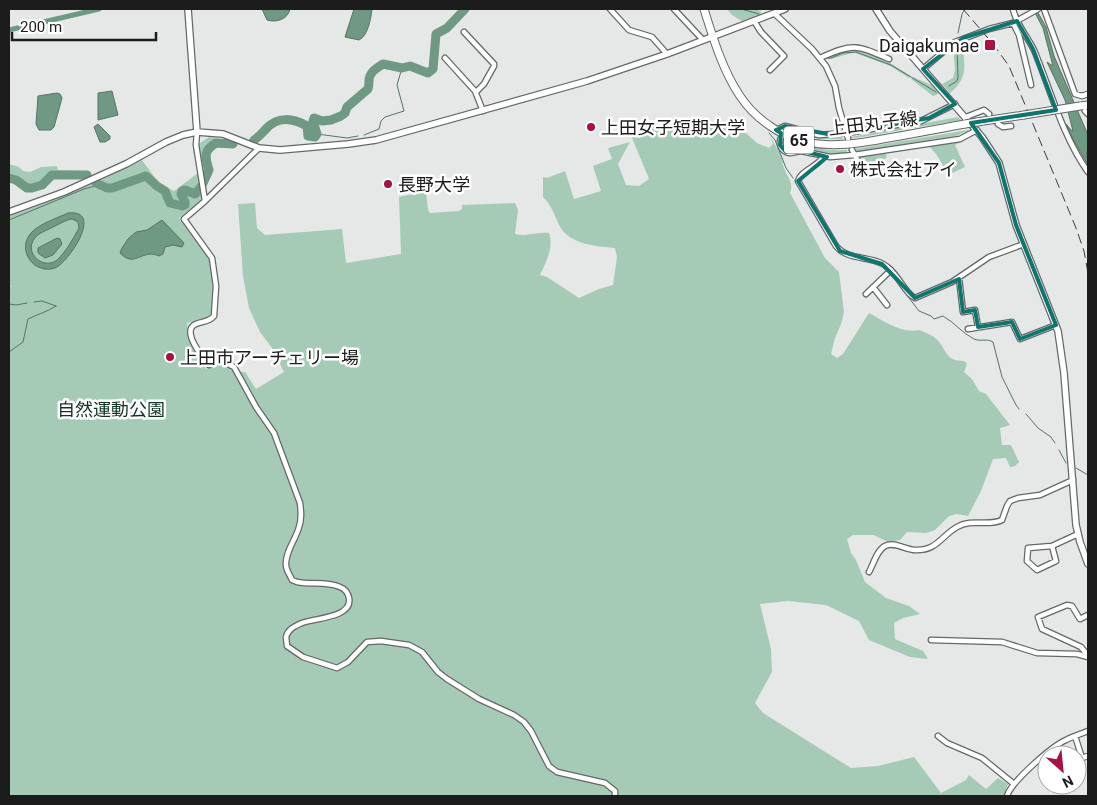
<svg xmlns="http://www.w3.org/2000/svg" width="1097" height="805" font-family="Roboto,'Noto Sans JP',sans-serif">
  <style>
    .green { fill: #a5cbb6 }
    .water { fill: #709983; stroke: #567464; fill-rule: evenodd }
    .lines { fill: none; stroke-linecap: round; stroke-linejoin: round }
    .stream { stroke: #567464; stroke-width: 1 }
    .canal { stroke: #709983; stroke-width: 5 }
    .river { stroke: #709983; stroke-width: 9 }
    .street-casing { stroke: #656866; stroke-width: 7 }
    .secondary-casing { stroke: #656866; stroke-width: 8 }
    .primary-casing { stroke: #656866; stroke-width: 9 }
    .street { stroke: #fff; stroke-width: 4.5 }
    .secondary { stroke: #fff; stroke-width: 5.5 }
    .primary { stroke: #fff; stroke-width: 7 }
    .rail { stroke: #3a3b3a; stroke-width: 1; stroke-dasharray: 10 5; stroke-linecap: butt }
    .primary-bridge-casing { stroke: #656866; stroke-width: 9; stroke-linecap: butt }
    .primary-bridge { stroke: #fff; stroke-width: 7 }
    .marked { fill: none; stroke: #0f766e; stroke-width: 4; stroke-linejoin: round }
    .poi-dot { fill: #a81243; stroke: #fff; stroke-width: 2 }
    .labels { text-anchor: middle; dominant-baseline: central; stroke-width: 5; stroke-linejoin: round; paint-order: stroke }
    .shield { fill: #fff; stroke: #5f605f; stroke-width: 1 }
    .shield-label { font-size: 16px; font-weight: bold; fill: #1b1c1b }
    .poi-label { font-size: 18px; fill: #1b1c1b; stroke: #fff; text-anchor: start }
    .street-label { font-size: 18px; fill: #1b1c1b; stroke: #fff }
    .park-label { font-size: 18px; fill: #103424; stroke: #fff }
  </style>
  <rect width="100%" height="100%" fill="#e5e8e6"/>
  <path class="green" d="M727,9H754L761,11L760,15L742,21L732,15Z
    M962,41C964,65 970,76 950,93L942,84L953,78L955,70L953,47Z
    M846,49C871,48 890,63 911,76L909,78L890,66L855,53C844,53 833,62 823,58Z
    M913,77L936,87L941,93L933,96L911,79Z
    M958,117L961,120L861,137L851,138V137Z
    M680,120L682,134L701,131L715,124L732,121L757,143L769,148L773,144L769,135C773,142 778,149 781,156C783,159 782,164 784,168C787,177 794,182 790,193L825,258L839,272L844,312L841,324L835,338L831,354L837,358L843,354L869,313C884,321 902,334 919,330C924,332 930,334 934,337C948,348 943,361 964,361L967,364L964,372L972,379L979,391L986,394L1010,425L1000,428L1002,445H1011L1019,462L1015,466L1010,467L1006,458L993,459L981,491L968,516L957,514L949,516L935,530L926,533L907,532L900,540L888,542L874,535H853L847,539L851,553L856,560L865,582L886,598L909,606L920,614L903,618L894,623L895,639L923,651L928,659L910,657L869,640L859,621L826,605L788,601L760,604L771,649L772,672L755,703L763,713L851,768L878,766L914,757L941,793L966,780L969,775L986,789L998,778L1008,784L1004,796H9V286L13,287L9,285V216C55,201 99,182 142,160L159,183L174,191L198,173L203,199L179,218C188,229 199,240 207,252C216,266 215,299 212,315L206,319L187,323L189,335L206,369L216,365H224L234,371L245,372L256,389L284,372L272,348L260,332L249,308L243,276L238,204L255,203L257,228L265,235L342,229L346,263L401,254L399,197L426,191L428,210L430,213L459,211L462,209V205L515,203L518,210L515,234C527,237 537,232 549,233C554,248 546,262 540,275L547,277L579,298L599,289L613,285L617,257L615,248C595,246 570,245 559,225C554,214 552,206 543,197V177L547,178L565,171L574,199L601,191L593,166L612,159L608,148L630,142L618,164L626,185L639,186L649,179L630,133L656,124L657,131L662,130L661,123Z
    M787,129L819,137H842L843,139C822,140 806,138 787,129Z
    M968,130V131L955,136L857,152L855,149Z
    M209,137L222,139L238,146L213,147L207,156L212,170L204,186L197,145Z
    M782,139C804,147 824,151 847,150V153C835,155 790,154 783,146Z
    M963,141L955,145L965,167L946,176C943,163 938,155 928,145Z
    M885,152L887,157L878,164L876,162L864,168L859,159L860,157Z
    M9,164L19,167L23,171L30,172L41,167L57,166L58,170L88,171L85,176L52,177C28,197 34,190 9,179Z"/>
  <path class="water" d="M262,9H290C288,19 277,23 267,20Z
    M354,9H372C371,18 368,36 359,40L345,37Z
    M1033,9H1036L1046,27L1054,56L1088,135V150L1086,155L1088,159V165L1074,141L1066,124L1071,130L1073,131L1065,100L1047,62L1053,66L1043,28Z
    M112,91L118,115L98,120V93Z
    M57,93L60,94L62,98L54,127L51,130H39L36,124L38,96Z
    M98,124L110,136V139L105,142H100L94,127Z
    M68,213C105,209 68,263 55,268C34,275 16,250 31,233C39,224 57,218 68,213ZM72,219L78,222L79,228C74,237 66,252 57,260C43,271 23,252 35,238C38,233 46,231 51,228C58,225 65,220 72,219Z
    M162,220L184,243L182,247L173,245L165,247L163,254L159,256C142,248 135,269 120,253L122,248L128,239L136,232L147,230Z
    M57,238L60,239L62,244L53,255L45,258L38,253V248Z"/>
  <g class="lines">
    <path class="stream" d="M741,9L759,14
      M958,33L962,14L965,9
      M824,58H831L843,53L856,52L891,65L936,92
      M949,86L957,81L958,78L957,47
      M769,133L775,140L786,168L793,178
      M317,134L347,138L358,136
      M364,135L379,129L381,121L385,117L404,111L397,85L402,68
      M9,220L84,189L99,185
      M853,254L882,261L891,267
      M906,294L919,311L931,316L934,319L943,316C954,322 962,333 974,339C981,342 987,338 993,342L1002,377L1016,405L1019,409
      M34,302L42,301L56,306
      M9,304L16,305L27,303
      M9,352L23,342L28,319C38,314 47,312 56,306
      M1026,414L1038,428L1051,437L1055,443
      M1059,450L1066,463
      M1076,468L1088,475"/>
    <path class="canal" d="M9,30L99,9"/>
    <path class="river" d="M254,140C259,137 262,133 266,129C277,116 293,118 307,126L308,136L315,137L317,134L313,121L314,118L322,121L331,120L341,116L345,113L347,107L368,89C369,86 369,84 369,81C369,72 377,68 383,64L402,68L410,66L428,73L433,69L436,34L447,28L465,9
      M9,178L16,180L27,188H32L42,185L52,175H87
      M96,183L107,188H112L146,176L157,186L165,191L170,203L182,206L185,205V202L181,194L182,191L185,190L195,194L201,187
      M203,183L209,170C206,159 202,151 216,143L233,144"/>
    <g class="street-casing">
      <path id="street" d="M610,9L629,30L652,37L667,54
        M674,9L703,40
        M1013,9C1016,24 1027,36 1034,50C1051,91 1062,135 1088,172
        M1044,9L1075,94L1082,96L1088,94
        M775,14L812,49L826,66L835,86L839,108L848,138
        M754,21L761,32L784,56L770,70
        M1013,23L1019,35L1031,85
        M464,32L494,64V66L484,84L476,92
        M445,58L475,91L483,111
        M820,58C853,43 857,45 889,59
        M923,69L955,42L989,29L1013,23L1038,9
        M1085,111L1088,114
        M966,117L984,110L989,114
        M998,124L1003,127L1011,126
        M776,130L785,126L819,135L847,133L921,121L955,104
        M197,132L196,145L205,201
        M783,134C778,141 779,148 786,152L790,153L801,151L830,157L854,155L960,139L977,130
        M259,148L205,201L184,219L212,258L216,286L214,316C209,322 203,321 196,324C180,330 203,358 209,365L216,362H224L234,367L256,407L274,433L300,503C301,511 302,519 299,527C296,539 285,552 286,565C286,570 290,575 292,580L297,582C311,585 326,581 340,587C345,589 348,592 349,598C353,618 314,618 302,623C295,626 288,629 286,637L287,646L303,657L337,668L348,662L367,642L381,641L409,645L422,652L438,672L447,679L479,699L514,715L524,722L531,731L549,766L557,772L605,783L615,791V796
        M852,150L862,168
        M824,156C818,167 801,170 798,181L836,246C847,260 868,256 883,264C899,273 903,292 915,298L952,282L989,257L1024,244
        M959,278L963,312L975,310L978,327
        M873,287L887,305
        M866,294L891,270
        M968,329L1012,322L1020,339L1056,325
        M1052,546L1056,561L1037,570L1027,561L1028,548L1052,546L1078,534
        M869,572C873,565 877,550 885,546C894,541 906,550 915,550C937,551 941,536 957,527C972,518 988,527 1002,520L1007,506L1010,501L1018,498L1040,495L1073,480
        M931,640L1002,642L1037,653L1077,654L1088,657
        M1086,655L1085,652L1081,647L1042,629L1038,617L1067,605L1072,606L1080,619L1088,615
        M938,736L947,743L982,758L1014,784
        M1075,736L1082,758L1088,756
        M1007,796C1011,782 1052,746 1066,740C1073,736 1081,734 1088,731"/>
    </g>
    <g class="secondary-casing">
      <path id="secondary" d="M188,9L197,132
        M876,9L890,31L982,137L999,163L1016,225L1058,331L1064,373L1076,525L1080,542L1088,564
        M9,212L64,192L126,164L166,142L183,135L197,132L223,134L259,148L280,150L348,144L376,140L587,81L667,54L785,9"/>
    </g>
    <g class="primary-casing">
      <path id="primary" d="M704,9C713,38 723,71 740,96C748,108 758,118 770,126C808,153 851,145 894,137C918,133 942,128 965,124
        M1080,106L1088,105
        M977,122L1024,115"/>
    </g>
    <use href="#street" class="street"/>
    <use href="#secondary" class="secondary"/>
    <use href="#primary" class="primary"/>
    <path class="rail" d="M963,9L993,44L1009,66L1076,228L1084,251L1088,273"/>
    <g class="primary-bridge-casing">
      <path id="primary-bridge" d="M1024,115L1080,106
        M965,124L977,122"/>
    </g>
    <use href="#primary-bridge" class="primary-bridge"/>
  </g>
  <path class="marked" d="M1017,21L1033,49L1056,110L971,123L999,163L1016,225L1056,325L1020,339L1012,322L978,327L975,310L963,312L959,279L915,298L882,264L840,251L798,181L827,157L803,151L786,152L780,145L781,133L776,130L785,126L833,135L929,118L955,104L923,69L963,38Z"/>
  <g class="poi-dot">
    <rect x="984" y="39" width="12" height="12" rx="2.5"/>
    <circle cx="591" cy="127" r="5"/>
    <circle cx="840" cy="169" r="5"/>
    <circle cx="388" cy="184" r="5"/>
    <circle cx="170" cy="357" r="5"/>
  </g>
  <g class="labels">
    <rect class="shield" x="784" y="126.5" width="30" height="27" rx="4"/>
    <g class="shield-label">
      <text x="799" y="140">65</text>
    </g>
    <g class="poi-label">
      <text x="979" y="45" text-anchor="end">Daigakumae</text>
      <text x="601" y="127">上田女子短期大学</text>
      <text x="850" y="169">株式会社アイ</text>
      <text x="398" y="184">長野大学</text>
      <text x="180" y="357">上田市アーチェリー場</text>
    </g>
    <g class="street-label">
      <text transform="translate(873 123) rotate(-7)">上田丸子線</text>
    </g>
    <g class="park-label">
      <text x="111" y="409">自然運動公園</text>
    </g>
  </g>
  <rect width="1097" height="805" fill="none" stroke="#1b1c1b" stroke-width="20"/>
  <g transform="translate(1062 770) rotate(153)"><circle r="24" fill="#ffffff" stroke="#a4a4a4"/>
  <path d="M0-4L9 19L0 12L-9 19Z" fill="#a81243"/>
  <text y="-8" font-size="14" font-weight="bold" text-anchor="middle" fill="#1b1c1b">N</text>
  </g>
  <path d="M12 32v8h144v-8" fill="none" stroke="#1b1c1b" stroke-width="2.5"/>
  <text x="20" y="32" font-size="15" fill="#1b1c1b" stroke="#ffffff" stroke-width="4" paint-order="stroke">200 m</text>
</svg>
